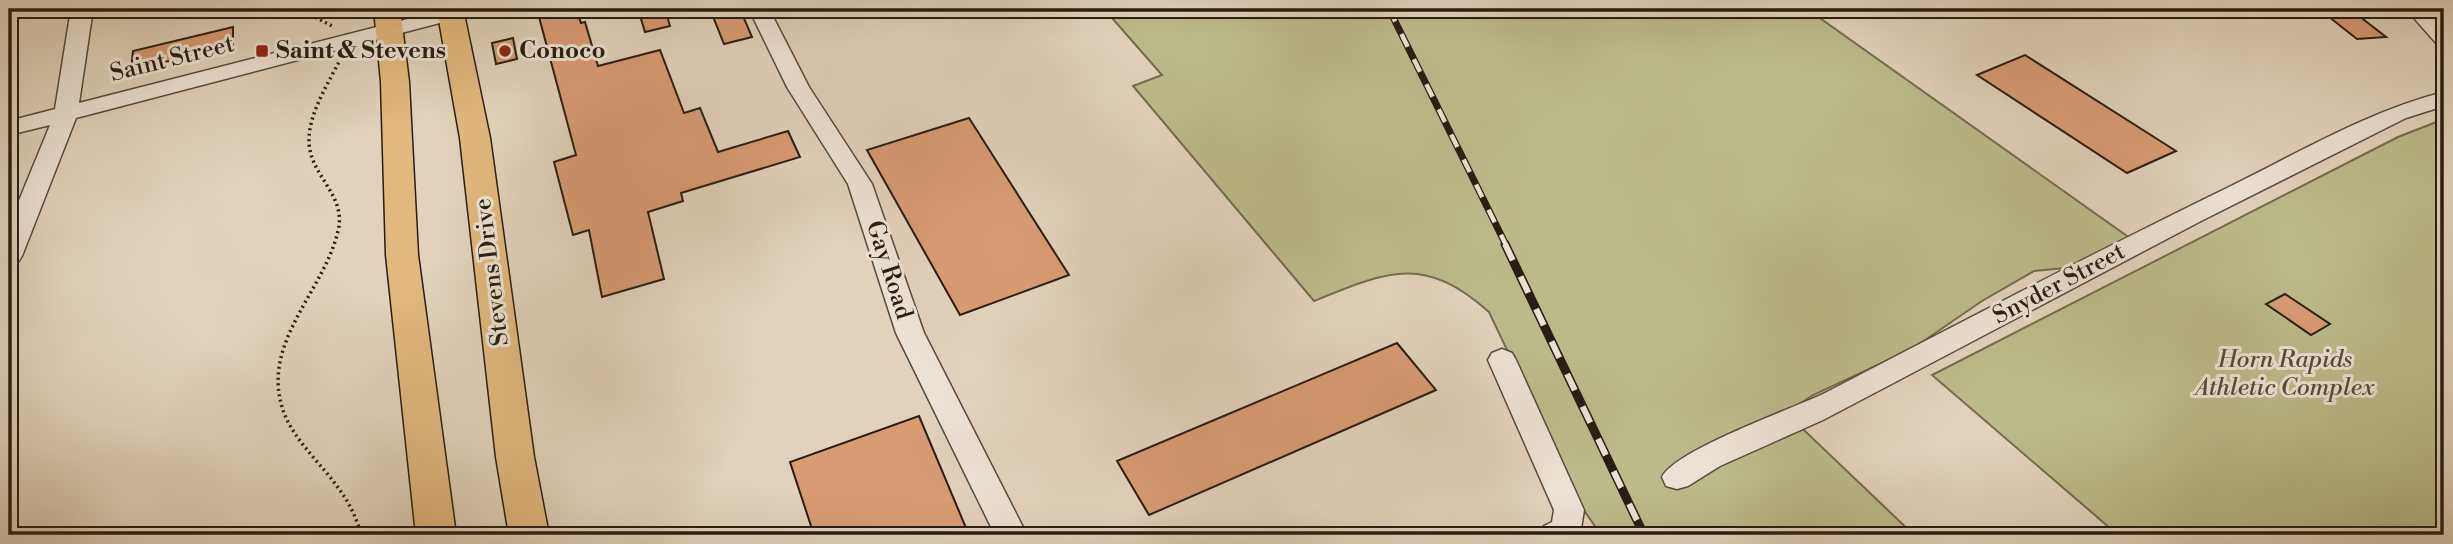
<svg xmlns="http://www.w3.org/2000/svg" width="2453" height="544" font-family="'Libre Bodoni',serif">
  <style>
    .green { fill: #bbba8b; stroke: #726c4e; stroke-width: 2 }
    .building { fill: #d99b74; stroke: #281d12; stroke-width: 2 }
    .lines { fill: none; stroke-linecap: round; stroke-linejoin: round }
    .minor-casing { stroke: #564a3c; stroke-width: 3 }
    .major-casing { stroke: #281d12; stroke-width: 3 }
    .path { stroke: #281d12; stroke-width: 3.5; stroke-dasharray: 2 3.5; stroke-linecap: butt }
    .minor { fill: #ece2d3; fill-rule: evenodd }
    .major { fill: #e1b97e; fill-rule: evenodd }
    .rail-far1-casing { stroke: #281d12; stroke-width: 7 }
    .rail-casing { stroke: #281d12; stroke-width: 9 }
    .rail-far1 { stroke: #ece2d3; stroke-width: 4.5; stroke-dasharray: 14; stroke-linecap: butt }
    .rail { stroke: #ece2d3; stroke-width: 6; stroke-dasharray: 18; stroke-linecap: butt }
    .poi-dot { fill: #8f2418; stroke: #ece2d3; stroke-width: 2.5 }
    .labels { text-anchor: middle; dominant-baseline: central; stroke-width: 6; stroke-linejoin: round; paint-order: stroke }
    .poi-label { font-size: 24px; font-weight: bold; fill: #281d12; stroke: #ece2d3; text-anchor: start }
    .street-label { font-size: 24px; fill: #281d12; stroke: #ece2d3 }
    .park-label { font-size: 24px; font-style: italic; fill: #544c36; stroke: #ece2d3 }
  </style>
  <rect width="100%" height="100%" fill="#e2d2bb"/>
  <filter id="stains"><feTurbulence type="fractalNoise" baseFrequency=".00286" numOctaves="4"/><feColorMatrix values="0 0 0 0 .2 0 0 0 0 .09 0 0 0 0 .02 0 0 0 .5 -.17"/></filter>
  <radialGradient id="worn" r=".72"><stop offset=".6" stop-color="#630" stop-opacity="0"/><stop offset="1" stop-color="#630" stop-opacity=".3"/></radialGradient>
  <path class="green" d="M1143,9H1807L2134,241L2096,265L2034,271L1982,301L1912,349L1813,395L1786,413L1914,535H1601L1581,506L1489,312C1424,254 1388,271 1314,301L1133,86L1162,75L1112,18Z
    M2444,119V535H2118L1932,375L2398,137Z"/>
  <path class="building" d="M576,9L581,23L585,22L598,66L660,50L684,113L700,108L718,152L788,131L800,157L681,193L683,201L648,212L664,279L602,297L589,230L573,235L554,162L576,155L539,17Z
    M638,9H665L670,26L645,32Z
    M710,9H740L752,37L724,44Z
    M2319,9H2350L2386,37L2357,39Z
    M233,27V46L131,70L133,51Z
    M513,38L517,59L496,64L492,43Z
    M2025,55L2176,151L2127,173L1977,75Z
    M969,118L1069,275L960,315L867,150Z
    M2285,294L2330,324L2311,335L2266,304Z
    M1397,343L1436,390L1149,515L1117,461Z
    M919,416L969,535H814L790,462Z"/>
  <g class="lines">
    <g class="minor-casing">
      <path id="minor" d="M71,9H93L79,103L447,9H482L478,13L76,118L22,256L18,262L9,265V225L50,125L9,135V121L55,109Z
        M749,9H769L809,87L872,184L924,333L1027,535H995L896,333L848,184L787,87Z
        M2406,9H2428L2444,26V44L2436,43Z
        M2444,92V106L2406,118L2201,221L1823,420L1720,466L1688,486L1677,489L1666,486L1662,477C1675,450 1792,409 1825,393C1960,323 2095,252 2231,186C2300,152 2369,111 2444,92Z
        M1502,349L1512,353L1516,360L1584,510L1580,535H1539L1544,526L1552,522L1554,510L1488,360L1492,353Z"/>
    </g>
    <g class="major-casing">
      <path id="major" d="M374,9H400L409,82L418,255L456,535H416L386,255L381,82Z
        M437,9H463L490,138L534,457L549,535H509L496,457L460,138Z"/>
    </g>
    <path class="path" d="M308,9L315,17L334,27
      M341,58C329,82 308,114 309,142C310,176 347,195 338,231C325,288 267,337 280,399C290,450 347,476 361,535"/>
    <use href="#minor" class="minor"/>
    <use href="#major" class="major"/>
    <g class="rail-far1-casing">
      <path id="rail-far1" d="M1389,9L1506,245"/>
    </g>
    <g class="rail-casing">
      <path id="rail" d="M1505,244L1644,535"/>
    </g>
    <use href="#rail-far1" class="rail-far1"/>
    <use href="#rail" class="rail"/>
  </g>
  <g class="poi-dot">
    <rect x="255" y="44" width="14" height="14" rx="3.5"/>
    <circle cx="505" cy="51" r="7"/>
  </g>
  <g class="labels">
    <g class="poi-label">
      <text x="276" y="51">Saint &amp; Stevens</text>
      <text x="519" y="51">Conoco</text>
    </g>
    <g class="street-label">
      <text transform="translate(172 59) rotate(-14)">Saint Street</text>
      <text transform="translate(889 270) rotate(72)">Gay Road</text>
      <text transform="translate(492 272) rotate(-97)">Stevens Drive</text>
      <text transform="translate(2059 284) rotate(-28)">Snyder Street</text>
    </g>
    <g class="park-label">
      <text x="2285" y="360">Horn Rapids<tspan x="2285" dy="28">Athletic Complex</tspan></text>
    </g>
  </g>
  <rect width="2453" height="544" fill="none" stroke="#e2d2bb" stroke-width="35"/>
  <rect x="10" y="10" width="2432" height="523" fill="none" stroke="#281d12" stroke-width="3.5"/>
  <rect x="18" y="18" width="2418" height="509" fill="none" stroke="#281d12" stroke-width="2"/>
  <rect width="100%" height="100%" filter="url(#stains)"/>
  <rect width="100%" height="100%" fill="url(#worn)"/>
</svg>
